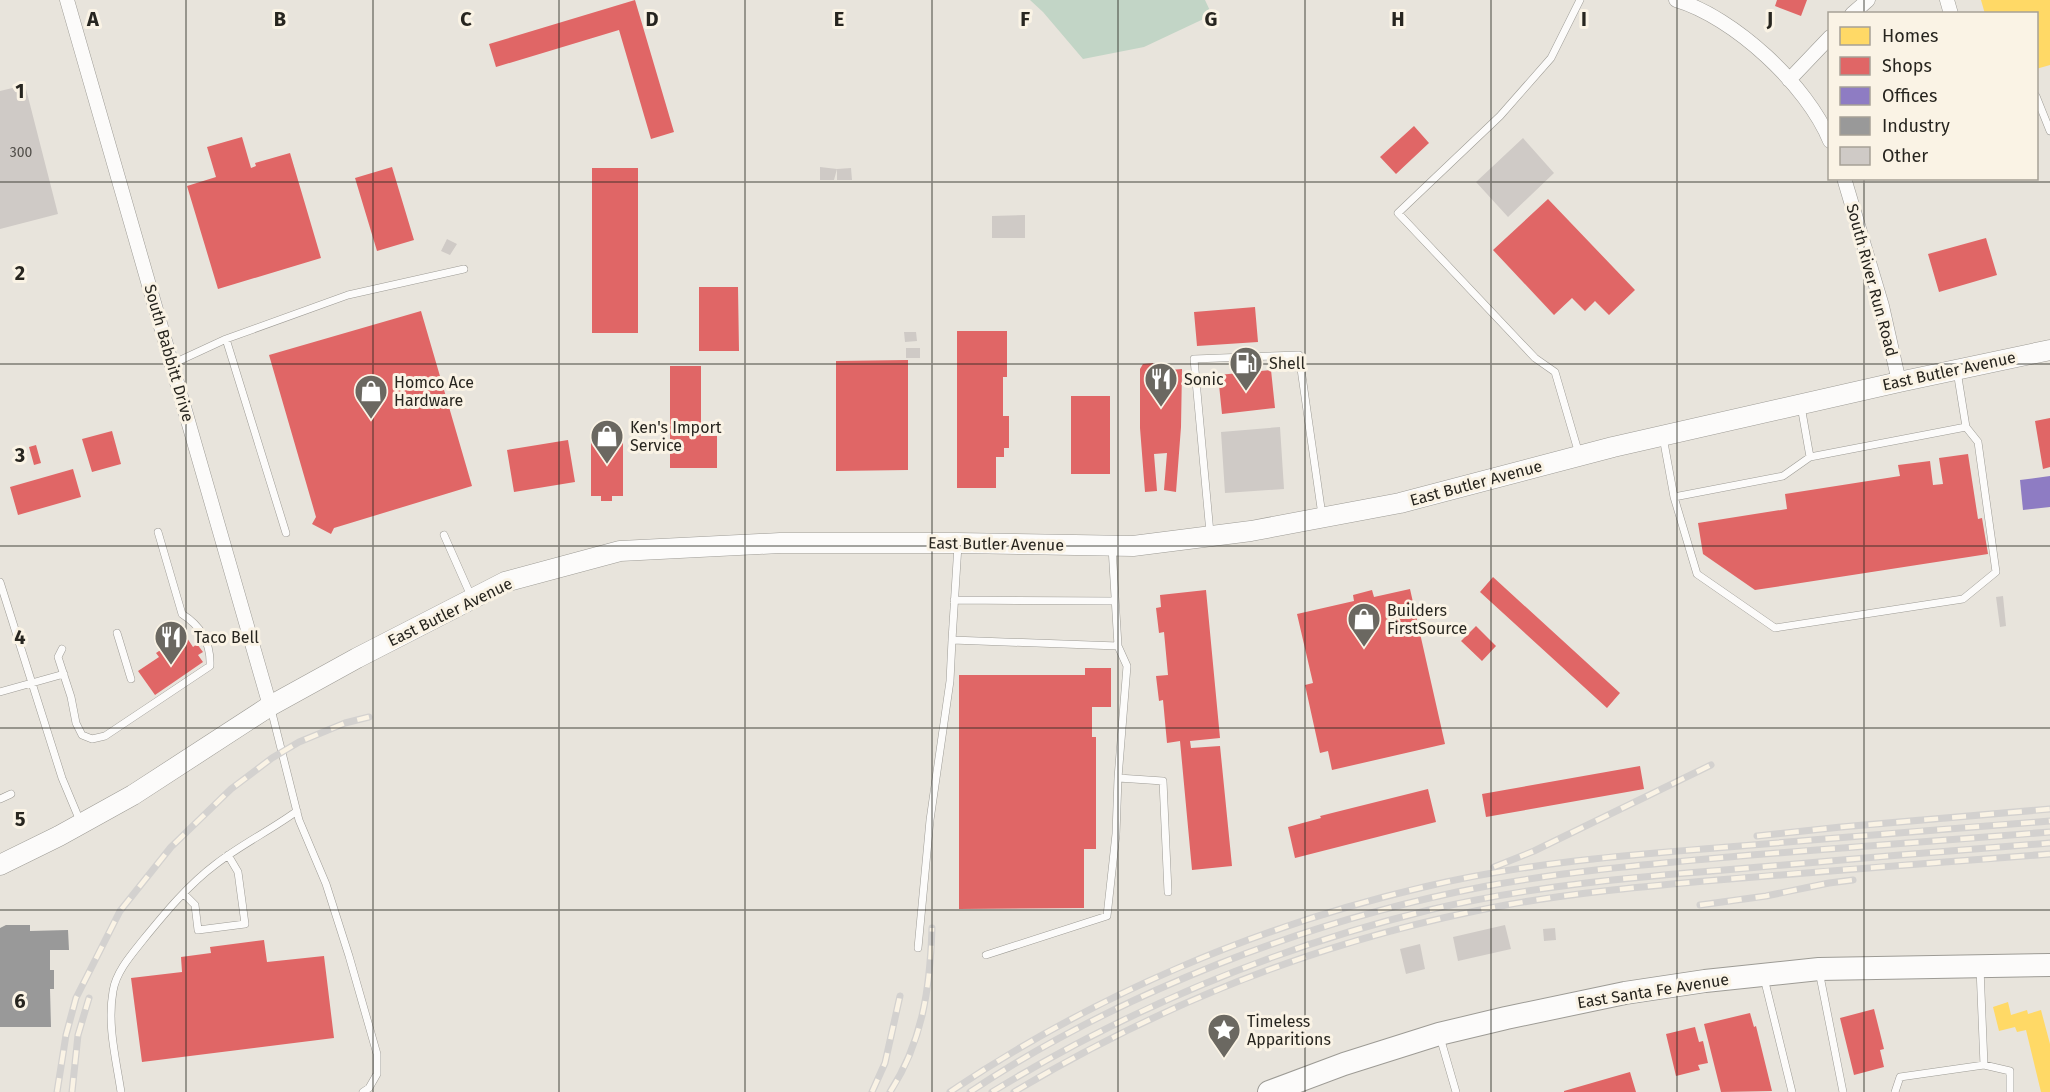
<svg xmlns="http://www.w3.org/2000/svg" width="2050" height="1092" font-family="'Fira Sans',sans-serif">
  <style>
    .green { fill: #c2d5c6 }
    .homes { fill: #ffd966 }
    .shops { fill: #e06666 }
    .offices { fill: #8e7cc3 }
    .industry { fill: #999 }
    .building { fill: #cfcac6 }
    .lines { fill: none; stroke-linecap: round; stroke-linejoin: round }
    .lane-casing { stroke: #9d9b95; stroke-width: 8 }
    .street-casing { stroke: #9d9b95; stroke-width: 15 }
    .secondary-casing { stroke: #9d9b95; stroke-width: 21 }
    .primary-casing { stroke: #9d9b95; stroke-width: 24 }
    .lane { stroke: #fcfbfa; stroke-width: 7 }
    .street { stroke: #fcfbfa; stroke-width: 14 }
    .secondary { stroke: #fcfbfa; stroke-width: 20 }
    .primary { stroke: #fcfbfa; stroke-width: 22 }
    .rail-casing { stroke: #d3d1cf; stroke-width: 7 }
    .rail { stroke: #faf3e5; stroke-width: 4.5; stroke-dasharray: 14; stroke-linecap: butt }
    .grid { fill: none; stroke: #27251f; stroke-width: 1.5; stroke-opacity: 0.55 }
    .labels { text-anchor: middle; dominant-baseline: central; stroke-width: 6; stroke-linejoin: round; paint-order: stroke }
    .number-label { font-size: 14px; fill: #514e49 }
    .street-label { font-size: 16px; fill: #27251f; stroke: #faf3e5 }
    .poi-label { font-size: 16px; fill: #27251f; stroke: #faf3e5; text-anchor: start }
    .grid-label { font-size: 20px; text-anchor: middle; font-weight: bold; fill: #27251f; stroke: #faf3e5; stroke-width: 6; stroke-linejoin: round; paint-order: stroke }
  </style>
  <rect width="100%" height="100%" fill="#e8e4dc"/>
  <path class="green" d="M1030,0H1205L1212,15L1144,47L1083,59L1043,12Z"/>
  <path class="homes" d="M1981,0H2050V65L2036,69V14H1985Z
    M2008,1002L2011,1015L2027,1010L2028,1014L2041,1010L2050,1044V1092H2041L2026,1030L2017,1032L2015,1027L1999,1031L1993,1007Z"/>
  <path class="shops" d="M635,0L674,132L651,139L619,30L496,67L489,44Z
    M1777,0H1807L1801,16L1775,6Z
    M1414,126L1429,143L1396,174L1380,157Z
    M242,137L251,168L256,166L255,163L290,153L321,258L218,289L187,186L216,177L207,147Z
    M392,167L414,240L377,251L355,178Z
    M592,168H638V333H592Z
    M1548,199L1635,290L1609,315L1595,301L1585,311L1572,298L1554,315L1493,250Z
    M1986,238L1997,275L1939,292L1928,254Z
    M699,287H738L739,351H699Z
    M1255,307L1258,342L1197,346L1194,312Z
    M421,311L472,486L334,528L331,534L312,524L316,517L269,355Z
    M957,331H1007V377H1003V416H1009V448H1004V457H996V488H957Z
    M908,360V470L836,471V361Z
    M1153,363L1152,389H1170V370L1182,369L1181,427L1176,492L1164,490L1167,453L1154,454L1157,491L1145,492L1140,428V369L1143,364Z
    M670,366H701V436H717V468H670Z
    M1271,370L1275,408L1222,414L1218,375Z
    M1071,396H1110V474H1071Z
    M2050,418V467L2043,469L2035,421Z
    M112,431L121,464L92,472L82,439Z
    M591,434H623V496H612V501H601V496H591Z
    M568,440L575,482L514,492L507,450Z
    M36,445L41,463L34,465L29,447Z
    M1968,454L1978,519L1982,518L1988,554L1755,590L1703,554L1698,523L1787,509L1785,494L1900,476L1898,465L1930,461L1933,485L1943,484L1939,458Z
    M73,469L81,497L18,515L10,487Z
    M1493,577L1620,693L1607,708L1480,592Z
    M1410,589L1445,744L1332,770L1328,751L1320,753L1305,685L1313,683L1297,614L1354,601L1353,595L1372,590L1374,597Z
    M1206,590L1220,738L1190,741L1191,748L1220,746L1232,866L1192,870L1180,741L1167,743L1163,700L1159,701L1156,676L1168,675L1164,632L1159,633L1156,608L1161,607L1160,595Z
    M1476,626L1496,646L1482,661L1461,641Z
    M187,638L193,647L197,644L203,652L198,655L203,662L155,695L138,671L159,657L156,653L165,647L168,652Z
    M1085,668H1111V707H1092V737H1096V849H1084V908L959,909V675H1085Z
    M1640,766L1644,789L1486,817L1482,794Z
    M1428,789L1436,822L1295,858L1288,827L1321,818L1320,816Z
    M264,940L267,962L324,956L334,1038L142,1062L131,978L182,972L181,957L211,953L210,947Z
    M1874,1009L1884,1049L1880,1050L1884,1067L1854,1075L1840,1018Z
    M1750,1013L1754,1027L1756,1026L1772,1091L1721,1092L1704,1024Z
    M1695,1027L1699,1042L1703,1041L1708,1063L1698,1065L1700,1070L1676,1076L1666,1034Z
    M1630,1072L1636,1092H1564V1091Z"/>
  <path class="offices" d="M2050,476V507L2023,510L2020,480Z"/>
  <path class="industry" d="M6,925H30V931L68,930L69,950H50V970H54V989H50L51,1027H0V928Z"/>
  <path class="building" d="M25,85L58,214L0,229V91Z
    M1523,138L1554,173L1508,217L1476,182Z
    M820,167L837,169L834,180H820Z
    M851,168L852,180H837V169Z
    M1025,215V238H992V216Z
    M447,239L457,244L450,255L441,251Z
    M904,332H916L917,341L905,342Z
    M906,348H920V358H906Z
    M1280,427L1284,489L1225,493L1221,432Z
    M2003,596L2006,626L2000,627L1996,597Z
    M1505,925L1511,949L1458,961L1453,937Z
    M1555,928L1556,940L1544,941L1543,929Z
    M1420,944L1425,969L1406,974L1400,949Z"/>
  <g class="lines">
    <g class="lane-casing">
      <path id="lane" d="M2036,96L2050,131
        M226,339L286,533
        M172,364L226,339L348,295L464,269
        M1801,406L1810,457
        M1663,437L1674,497L1783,476L1810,457L1966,427L1957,371
        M1579,454L1555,372L1535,358L1398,213L1500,116L1551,58L1580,0
        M1674,497L1697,574L1775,628L1963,599L1996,572L1978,442L1966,427
        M1210,533L1194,359L1299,355L1322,515
        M444,535L471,596
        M958,545L952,640L1118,646L1112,547
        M0,582L62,778L80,821
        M954,600L1115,601
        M117,633L131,679
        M62,649L58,657L71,697L76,723L82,735L92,739L105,736L210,666C211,643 201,626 182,614L158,532
        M0,692L64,674
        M271,709L299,820L326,884L349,956L377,1054V1074L369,1088L363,1092
        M1118,778L1163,781L1168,892
        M0,799L11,794
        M184,894L195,905L198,930L245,924L238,872L228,855
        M918,948L930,820L950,681L952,640
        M986,955L1107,916L1116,834L1118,778L1127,666L1118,646
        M1980,968L1984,1065
        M1819,971L1843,1092
        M1764,978L1792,1092
        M1440,1037L1456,1092
        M121,1092C116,1059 107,1025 113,991C116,972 131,955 143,940C165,913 188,885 216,864C242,844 271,830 297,811
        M1895,1092L1900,1077L1984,1065L2010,1071V1092"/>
    </g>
    <g class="street-casing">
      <path id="street" d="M67,0L270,706
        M1676,0C1734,17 1807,85 1830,141
        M1947,0L1951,14
        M1852,14L1868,0
        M1789,80L1830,37
        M1844,178L1882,306L1899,382"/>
    </g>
    <g class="secondary-casing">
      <path id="secondary" d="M0,865L59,836L133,795L270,706L357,658L505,582L620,551L780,543H958L1133,546L1251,531L1400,503L1613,447L1899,382L2050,350"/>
    </g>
    <g class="primary-casing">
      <path id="primary" d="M1269,1092L1344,1064L1439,1034L1506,1018L1625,993L1705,981L1819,969L2050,965"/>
    </g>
    <use href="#lane" class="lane"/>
    <use href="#street" class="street"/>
    <use href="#secondary" class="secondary"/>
    <use href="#primary" class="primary"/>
    <g class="rail-casing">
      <path id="rail" d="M1757,836L1841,827L2050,809
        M1494,867L1534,851L1711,765
        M1700,905L1766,896L1829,883L1853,880
        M57,1092L66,1035L76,998L120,911L171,847L231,789L272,758L299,742L345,723L369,717
        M72,1092L78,1035L89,998
        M872,1092L885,1063L900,996
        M890,1092C923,1041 930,987 932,928
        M950,1092C1092,996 1257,926 1424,887C1524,863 1626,855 1728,847C1835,838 1943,829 2050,821
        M970,1092C1120,992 1311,919 1487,886C1574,870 1663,863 1751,855C1851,847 1950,840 2050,832
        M992,1092C1128,1009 1274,948 1429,910C1530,886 1633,877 1736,869C1841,860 1945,851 2050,843
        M1014,1092C1166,1001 1331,937 1506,905C1572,893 1639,887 1705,881C1820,871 1935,863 2050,854"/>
    </g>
    <use href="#rail" class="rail"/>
  </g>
  <path class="grid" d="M186,0V1092M373,0V1092M559,0V1092M745,0V1092M932,0V1092M1118,0V1092M1305,0V1092M1491,0V1092M1677,0V1092M1864,0V14M1864,178V1092M0,182H2050M0,364H2050M0,546H2050M0,728H2050M0,910H2050"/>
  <defs>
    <g id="fuel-pin" transform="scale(1.725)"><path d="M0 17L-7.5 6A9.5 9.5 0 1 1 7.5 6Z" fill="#6b6861" stroke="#faf3e5"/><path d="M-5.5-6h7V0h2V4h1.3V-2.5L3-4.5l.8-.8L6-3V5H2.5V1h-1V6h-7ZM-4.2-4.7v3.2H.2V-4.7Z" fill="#fff"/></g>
    <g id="restaurant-pin" transform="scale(1.725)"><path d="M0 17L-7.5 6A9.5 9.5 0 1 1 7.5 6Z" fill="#6b6861" stroke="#faf3e5"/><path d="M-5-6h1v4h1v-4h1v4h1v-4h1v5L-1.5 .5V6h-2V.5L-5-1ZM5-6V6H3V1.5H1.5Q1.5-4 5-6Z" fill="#fff"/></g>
    <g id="shop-pin" transform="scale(1.725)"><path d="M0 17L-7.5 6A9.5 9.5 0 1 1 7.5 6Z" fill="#6b6861" stroke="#faf3e5"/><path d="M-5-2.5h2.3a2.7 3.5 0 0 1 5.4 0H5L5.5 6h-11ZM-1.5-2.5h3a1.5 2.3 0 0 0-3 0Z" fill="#fff"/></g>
    <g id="sight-pin" transform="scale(1.725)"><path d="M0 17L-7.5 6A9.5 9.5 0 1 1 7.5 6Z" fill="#6b6861" stroke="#faf3e5"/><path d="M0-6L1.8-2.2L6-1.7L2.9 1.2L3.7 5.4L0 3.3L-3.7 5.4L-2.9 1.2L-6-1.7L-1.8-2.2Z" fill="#fff"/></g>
  </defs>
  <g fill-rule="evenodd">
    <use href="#fuel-pin" x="1246" y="363"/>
    <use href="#restaurant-pin" x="1161" y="379"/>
    <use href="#shop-pin" x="371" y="391"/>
    <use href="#shop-pin" x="607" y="436"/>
    <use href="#shop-pin" x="1364" y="619"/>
    <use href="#restaurant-pin" x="171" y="637"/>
    <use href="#sight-pin" x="1224" y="1030"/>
  </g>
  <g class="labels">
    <g class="number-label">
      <text x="21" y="152">300</text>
    </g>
    <g class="street-label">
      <text transform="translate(1872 280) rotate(75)">South River Run Road</text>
      <text transform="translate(169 353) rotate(74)">South Babbitt Drive</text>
      <text transform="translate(1949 371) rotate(-12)">East Butler Avenue</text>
      <text transform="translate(1476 483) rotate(-15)">East Butler Avenue</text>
      <text transform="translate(996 544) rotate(1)">East Butler Avenue</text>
      <text transform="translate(450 612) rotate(-26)">East Butler Avenue</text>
      <text transform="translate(1653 991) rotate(-9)">East Santa Fe Avenue</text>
    </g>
    <g class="poi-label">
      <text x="1269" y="363">Shell</text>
      <text x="1184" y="379">Sonic</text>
      <text x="394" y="382">Homco Ace<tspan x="394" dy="18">Hardware</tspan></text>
      <text x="630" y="427">Ken's Import<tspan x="630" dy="18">Service</tspan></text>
      <text x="1387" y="610">Builders<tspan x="1387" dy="18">FirstSource</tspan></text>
      <text x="194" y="637">Taco Bell</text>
      <text x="1247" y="1021">Timeless<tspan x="1247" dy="18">Apparitions</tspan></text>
    </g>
  </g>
  <g class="grid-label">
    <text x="93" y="26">A</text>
    <text x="280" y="26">B</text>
    <text x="466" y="26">C</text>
    <text x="652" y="26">D</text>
    <text x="839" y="26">E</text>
    <text x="1025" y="26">F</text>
    <text x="1211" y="26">G</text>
    <text x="1398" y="26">H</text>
    <text x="1584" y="26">I</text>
    <text x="1770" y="26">J</text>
    <text x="20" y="98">1</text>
    <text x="20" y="280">2</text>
    <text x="20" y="462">3</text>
    <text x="20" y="644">4</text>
    <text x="20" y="826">5</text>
    <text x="20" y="1008">6</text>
  </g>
  <rect x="1828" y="12" width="210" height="168" fill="#faf3e5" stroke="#a6a196" stroke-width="1.5"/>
  <rect x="1840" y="27" width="30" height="18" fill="#ffd966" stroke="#a6a196" stroke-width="1.5"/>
  <text x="1882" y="42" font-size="18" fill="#27251f">Homes</text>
  <rect x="1840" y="57" width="30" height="18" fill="#e06666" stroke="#a6a196" stroke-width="1.5"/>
  <text x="1882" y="72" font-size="18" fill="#27251f">Shops</text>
  <rect x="1840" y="87" width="30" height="18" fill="#8e7cc3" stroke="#a6a196" stroke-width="1.5"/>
  <text x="1882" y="102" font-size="18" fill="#27251f">Offices</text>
  <rect x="1840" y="117" width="30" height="18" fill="#999999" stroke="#a6a196" stroke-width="1.5"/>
  <text x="1882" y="132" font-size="18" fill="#27251f">Industry</text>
  <rect x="1840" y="147" width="30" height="18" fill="#cfcac6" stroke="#a6a196" stroke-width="1.5"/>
  <text x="1882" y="162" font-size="18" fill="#27251f">Other</text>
</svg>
